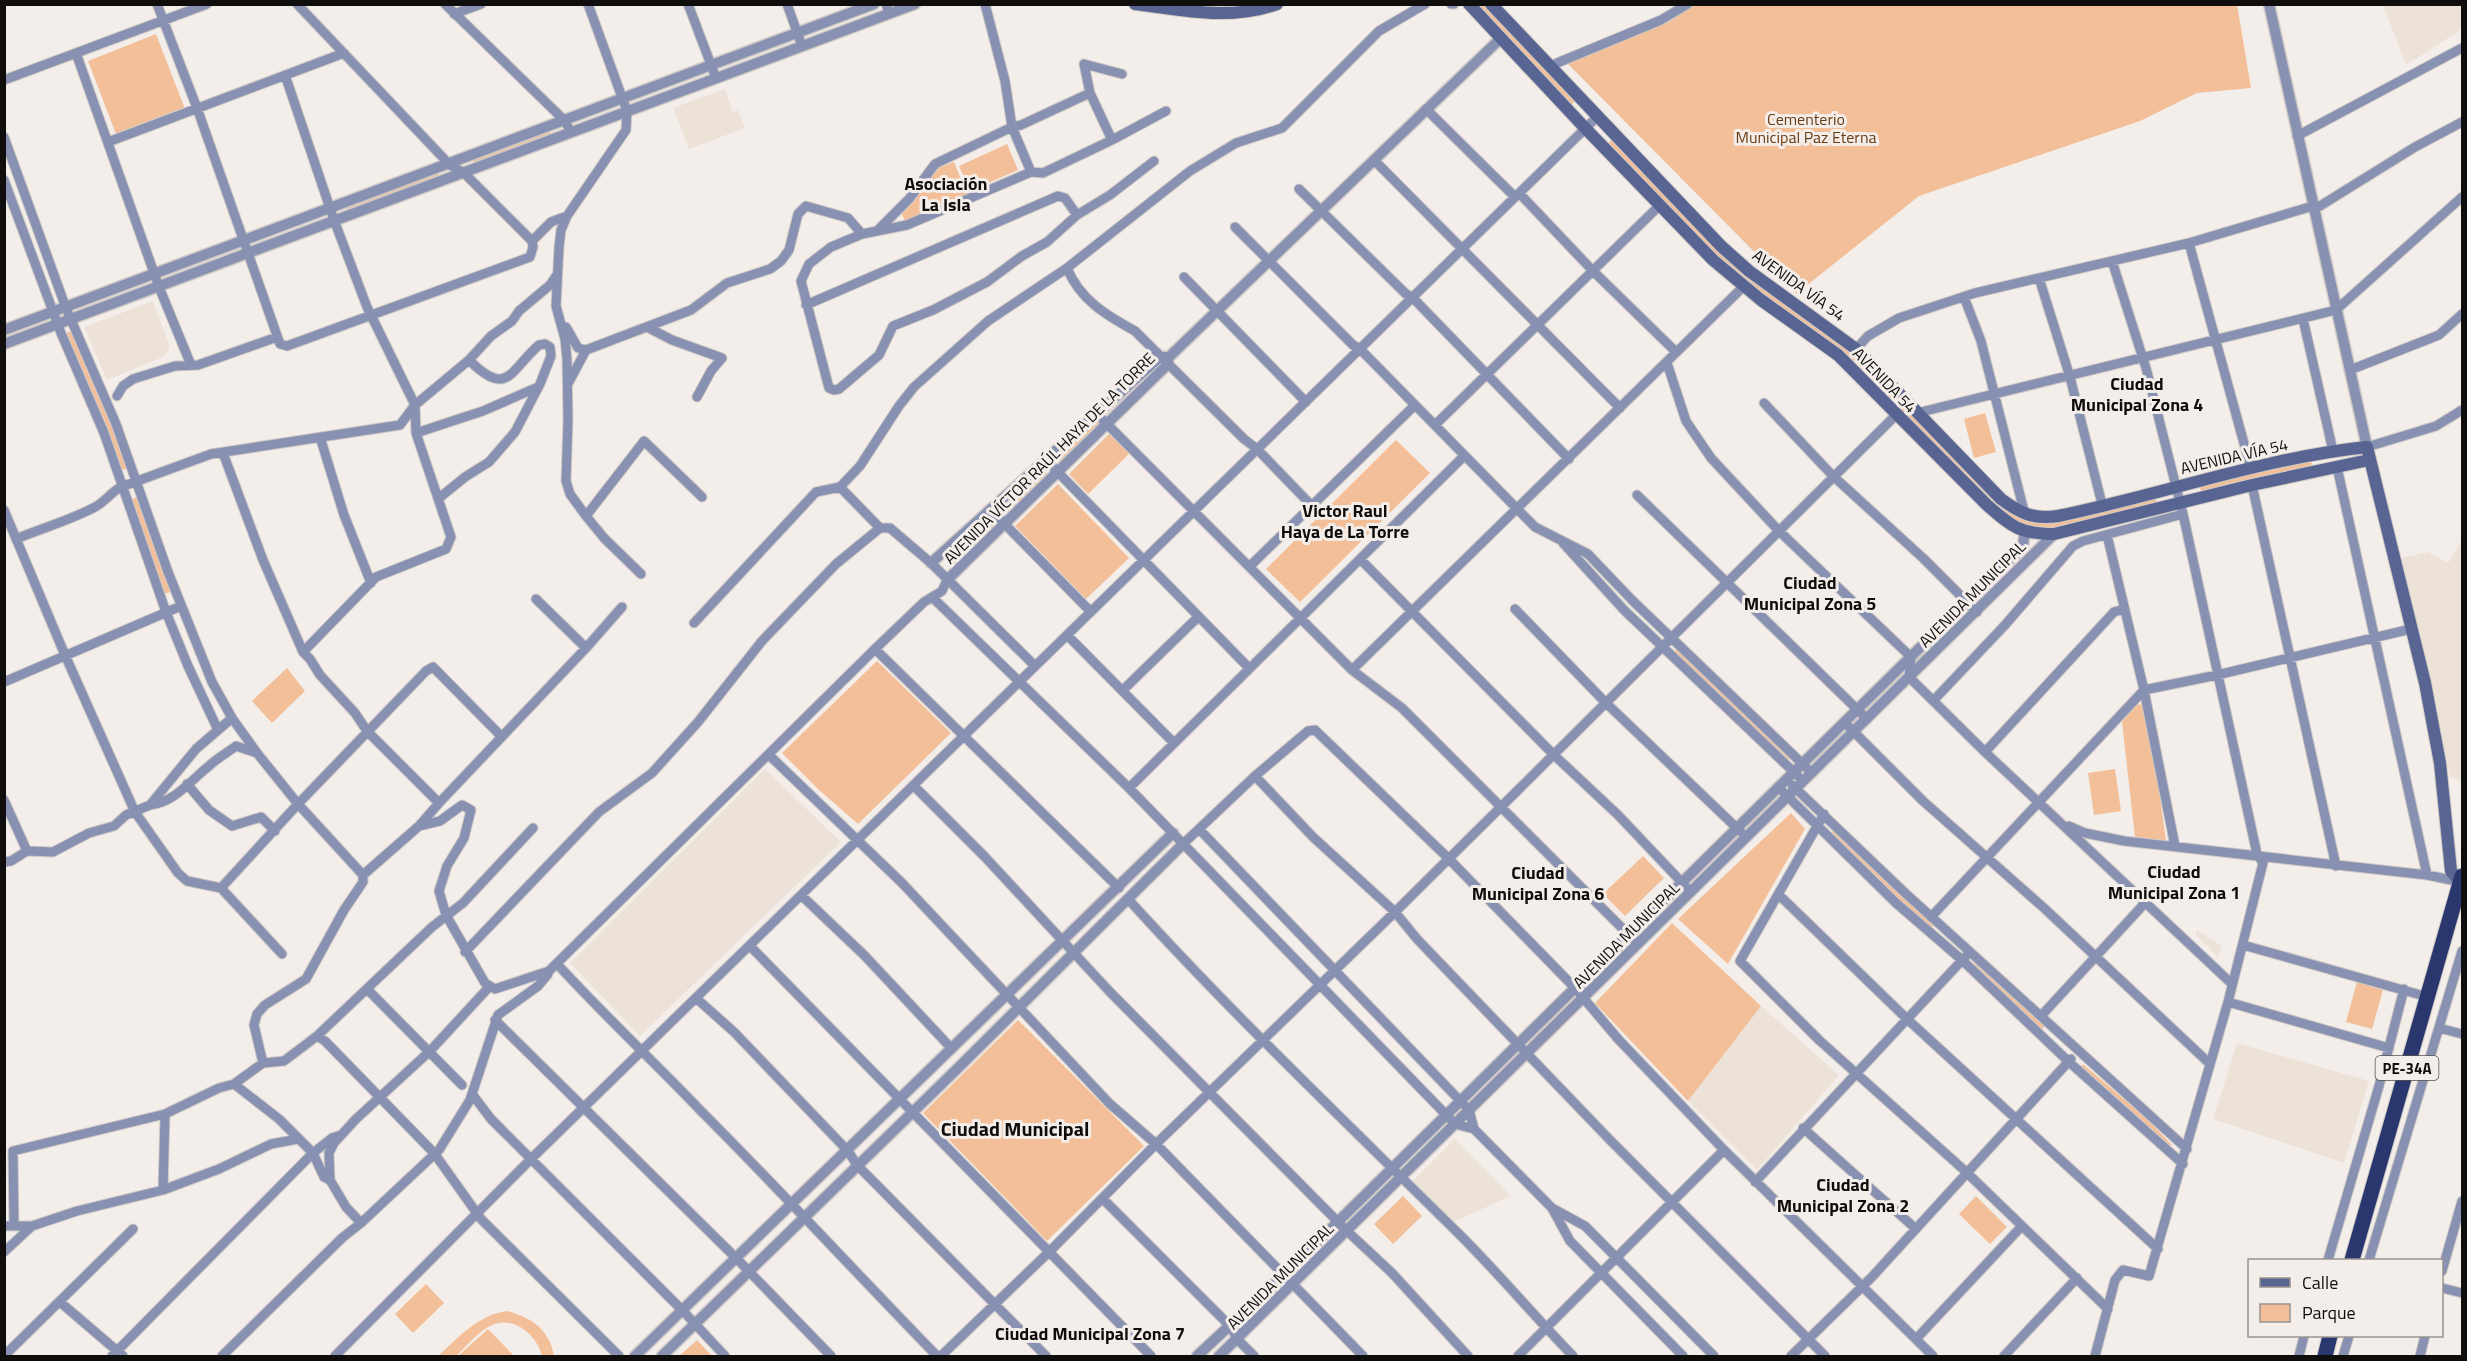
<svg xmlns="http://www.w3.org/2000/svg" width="2467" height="1361" font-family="'Titillium Web',sans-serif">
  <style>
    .built { fill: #ede2d8 }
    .green { fill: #f2bf98 }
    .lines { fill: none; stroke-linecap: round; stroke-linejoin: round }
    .minor-casing { stroke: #d0cac6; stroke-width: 11 }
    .tertiary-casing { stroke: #d0cac6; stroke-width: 13 }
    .secondary-casing { stroke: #d0cac6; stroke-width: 14 }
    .trunk-casing { stroke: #d0cac6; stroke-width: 17 }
    .minor { stroke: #8891b1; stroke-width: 9 }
    .tertiary { stroke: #8891b1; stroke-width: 10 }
    .secondary { stroke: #586491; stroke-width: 12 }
    .trunk { stroke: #2a366e; stroke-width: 15 }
    .labels { text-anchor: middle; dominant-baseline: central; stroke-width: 6; stroke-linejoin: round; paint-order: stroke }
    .shield { fill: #f4eeea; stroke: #54514f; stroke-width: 1.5 }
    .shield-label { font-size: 15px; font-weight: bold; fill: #100e0c }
    .park-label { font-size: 16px; fill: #693c13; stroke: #f4eeea }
    .street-label { font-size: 16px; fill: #100e0c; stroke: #f4eeea }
    .neighbourhood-label { font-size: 18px; font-weight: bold; fill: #100e0c; stroke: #f4eeea }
    .quarter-label { font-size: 20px; font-weight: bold; fill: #100e0c; stroke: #f4eeea }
  </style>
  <rect width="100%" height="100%" fill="#f4eeea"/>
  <path class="built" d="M2383,5H2462V29L2406,65Z
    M725,89L733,112L738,110L745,128L689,149L673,108Z
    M153,301L170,347L167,353L163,357L107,380L84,327Z
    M2462,540V781L2450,777L2427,666L2401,558L2428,552L2448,563Z
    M765,769L841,842L640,1036L570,963Z
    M2197,930L2222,946L2218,957L2195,934Z
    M1761,1006L1839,1075L1757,1170L1688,1101Z
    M2237,1043L2369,1081L2344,1163L2213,1119Z
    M1455,1139L1511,1196L1453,1222L1413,1181Z"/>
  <path class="green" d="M2237,4L2251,88L2197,93L2140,121L1919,196L1796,294L1566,62L1670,21L1695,5Z
    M1476,5H1484L1575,101L1570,106Z
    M156,34L185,109L116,134L88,61Z
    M549,131L551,135L474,164L473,160Z
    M1612,140L1718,250L1856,357L1893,395L1888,400L1714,255L1606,144Z
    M1007,144L1018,170L970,191L959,166Z
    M954,162L967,194L905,221L901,213L911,204L938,168Z
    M438,173L440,177L348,212L347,208Z
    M71,331L114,430L128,468L121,470L108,433L66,333Z
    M1899,402L1993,497C2009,511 2021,522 2043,523L2155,498L2157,502L2052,528L2024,525L2005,515L1894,406Z
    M1985,413L1996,452L1974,458L1964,419Z
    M1095,422H1098L1099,425L1062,463L1059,462L1056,457Z
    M1109,434L1130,453L1088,494L1069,474Z
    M1396,440L1430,473L1300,602L1266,569Z
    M2311,461L2313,467L2201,492L2200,486Z
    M1043,469L1048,475L1006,518L998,510Z
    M1058,484L1129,558L1086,599L1015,526Z
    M137,497L171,592L163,594L130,500Z
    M986,519L994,527L954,564L947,556Z
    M1675,650H1679L1790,759L1787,760L1674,653Z
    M877,661L951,733L858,824L819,790L782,753Z
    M287,668L305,691L272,723L252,701Z
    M2137,704L2142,705L2159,790L2166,841L2135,837L2122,722Z
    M2115,769L2121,811L2094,815L2088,773Z
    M1791,813L1805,829L1728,964L1678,919Z
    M1832,830L1934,925L1931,928L1886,888L1832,833Z
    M1643,856L1664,878L1625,916L1603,894Z
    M1672,923L1761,1006L1688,1101L1595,1003Z
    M1976,962L2045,1026L2041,1030L1974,966V963Z
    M2357,982L2383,990L2372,1029L2346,1022Z
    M1018,1020L1144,1146L1047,1241L923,1113Z
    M2081,1065H2084L2145,1117L2172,1145H2169L2081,1068Z
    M1403,1196L1422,1216L1393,1244L1374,1224Z
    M1976,1196L2007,1227L1990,1244L1959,1214Z
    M426,1284L444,1303L413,1333L395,1314Z
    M507,1311C531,1317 550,1330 554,1356H542C537,1334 511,1313 488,1327C476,1334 466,1347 456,1356H438C459,1337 478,1315 507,1311Z
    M488,1329L514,1356H458Z
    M697,1340L712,1356H679Z"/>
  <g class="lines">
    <g class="minor-casing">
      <path id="minor" d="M157,4L197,108L280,344L287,346L530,257L533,247L532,241L464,173L450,165L297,4
        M445,4L564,120L571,132
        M588,4L627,111L626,130L567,216L561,230L559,247L556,306L565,339L567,359L568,420L566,481L570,494L586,516L604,538L641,574
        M688,4L716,78
        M787,4L802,46
        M886,4L889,14
        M985,4L1005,81L1012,127L1031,172
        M1451,4H1454
        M454,14L481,4
        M76,53L159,287L191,365
        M1550,68L1557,63L1661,20L1688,4
        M285,75L334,220L367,307L415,405L416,433L451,537L446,549L376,577L303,652
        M4,80L207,4
        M1426,109L1515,197
        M2297,136L2462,48
        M4,137L66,308L116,424L168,572L212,682L232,718L257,753L298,804L363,875
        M1112,140L1090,93L1084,64L1122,74
        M108,142L344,53
        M1374,160L1620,408
        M1154,161L1110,195L1077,215L1047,242L1022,256L987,282L933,310L893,326L879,355L839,389L834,390L829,388L801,281L809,264L831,247L862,234L907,225L1031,172L1043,173L1112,140L1166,111
        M4,180L61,333L104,433L166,612L188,666L218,730
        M1299,189L1406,294L1412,297L1569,459
        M1519,193L1593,271L1676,352
        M1235,227L1353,345L1360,349L1535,527L1588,554L1632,600L1812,773
        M878,230L909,199L935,164L1012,127L1021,125L1090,93
        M532,241L551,222L567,216
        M2189,243L2251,469
        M1067,268C1080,300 1106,315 1135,331L1244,439L1257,449L1312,506
        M1184,277L1306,402
        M2039,278L2070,377L2102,504
        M1964,297L1981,341L2025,515
        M806,305L1058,196L1065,198L1077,215
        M2303,319L2333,451
        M566,327L578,348L586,350L691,310L727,283L770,269L781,261L789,250L798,214L806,206L848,218L862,234
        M647,327L672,340L722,358L711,371L697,397
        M1856,349L1868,336L1899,318L1975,293L2189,243L2313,206H2320L2415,147L2462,122
        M1667,363L1686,421L1711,458L1779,531L1911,657L1909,677L1985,752L2232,984
        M2350,370L2439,335L2462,314
        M569,382L586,350
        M117,396L123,386L133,379L175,366L198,365L277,337
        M1764,403L1833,476L1924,559L1977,612
        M1917,413L2336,310L2462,197
        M1097,414L1352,670L1402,708L1638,944
        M1435,425L1659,206
        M416,433L483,411L538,387
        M320,437L344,515L371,583
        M2367,447L2436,426L2462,410
        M223,453L263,560L303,652L310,659L320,675L355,713L367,731L439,803
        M1045,459L1249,668
        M2337,467L2427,875
        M2252,485L2336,866
        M840,487L880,528H890L931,563L1035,666
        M1637,495L1867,719
        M438,499L465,477L489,462L515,432L540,384L551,356L550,347L545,344L539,345C510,370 508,399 469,360
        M990,509L1091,612
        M4,510L65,655L135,812L178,873L187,881L221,888L282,954
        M586,516L644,441L702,497
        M2107,535L2144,690L2175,846
        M16,539C42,528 71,520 95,507C106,501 111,492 121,487L211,454L400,425L415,405L469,360L491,336L512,321L519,311L550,285L556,276
        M1563,543L1624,610L1798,776
        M1361,560L1554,755L1618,815L1691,892
        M1250,566L1415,405
        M932,597L1129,788L1455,1124L1474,1129L1552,1208L1585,1226L1714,1356
        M536,599L586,648
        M1515,609L1606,703L1741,832
        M694,623L816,492L840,487L860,466L899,406L914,387L988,321L1067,268L1190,171L1236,143L1282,128L1379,31L1425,4
        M1067,635L1174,743
        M875,649L1119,888
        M1352,670L1744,286
        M4,682L181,606
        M1123,690L1198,617
        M1933,701L2005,625L2073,546L2083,541L2183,514
        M1845,723L1923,801L2044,908L2210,1064
        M1985,752L2114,612L2124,609
        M769,755L902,883L1110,1104L1156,1144L1363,1356
        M1255,776L1313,837L1395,912L1417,939L1609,1139L1825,1356
        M187,784L209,810L232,826L261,817L275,831
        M1792,785L1903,891L2187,1149
        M914,786L985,857L1110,992L1347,1231L1392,1273L1468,1356
        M1778,787L1896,903L1962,960L2069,1062L2183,1164
        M1129,788L1464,456
        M4,800L27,851
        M150,805C174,803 191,780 209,766C217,758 227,753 236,746L257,753
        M1824,814L1740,961L1819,1040L1964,1170L2108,1309
        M419,826L440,821L462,805L471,810L464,838L447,866L439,891L446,915L485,983L495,989L549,971L875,649L924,602L942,591L947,580
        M2069,826L2085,833L2124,841L2427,875L2461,882
        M1199,829L1469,1110L1474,1129
        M1183,844L1255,776L1308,731L1315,730L1448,858L1574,987L1619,1040L1724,1150L1933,1356
        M4,862L11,861L27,851L53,852L89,833L114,826L126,815L150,805L196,749L232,718
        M221,888L298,804L426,671L433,667L501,736
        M1779,895L1907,1019L2158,1249
        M802,896L865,956L952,1049
        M1128,899C1234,1016 1349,1125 1461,1236C1500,1275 1535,1317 1573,1356
        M1931,917L2144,690L2217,675L2411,629
        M2243,945L2428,997
        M750,946L1151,1356
        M465,952L599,812L652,773L698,722L762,641L836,564L880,528
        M558,965C604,1015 654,1062 701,1111C781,1191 858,1275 937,1356
        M367,989L462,1085
        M697,999L734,1032L848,1151L857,1165L1046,1356
        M2228,1002L2389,1048
        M2041,1016L2145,903
        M495,1020L737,1259L831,1356
        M2439,1028L2462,1034
        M317,1036L325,1041L434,1153L481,1219L619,1356
        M263,1063L254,1025L257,1014L265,1005L306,979L344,910L363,882V875L419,826L439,803L586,648L622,607
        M234,1084L279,1119L313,1153L324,1177L330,1180L346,1207L361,1223
        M472,1094L491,1119L683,1311L725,1356
        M1803,1128L1916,1229
        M330,1180L329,1153L334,1143L356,1119L430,1051L490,986
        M1755,1182L1966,956
        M163,1190L165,1114
        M1103,1199L1231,1327L1237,1339L1254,1356
        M1552,1208L1570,1241L1683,1356
        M14,1225L13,1151L165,1114L219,1088L234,1084L263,1063L284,1061L317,1036L432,927L463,903L533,828
        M4,1226H32L77,1211L163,1190L219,1169L271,1144L298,1139
        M4,1252L32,1226
        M2328,1260L2379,1086L2404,989
        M2369,1260L2462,951
        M2442,1271L2462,1201
        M2442,1288L2462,1293
        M60,1302L123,1356
        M1916,1339L2021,1227
        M4,1356L133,1229
        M112,1356L313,1153L332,1138L341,1135
        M222,1356L342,1238L361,1223L439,1150L470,1100L498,1015L538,986L548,974
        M335,1356L532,1158L1597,117
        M941,1356L1049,1252L1156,1144L1395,912L1896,415
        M1518,1356L1724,1150
        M1791,1356L1871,1278L2071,1059
        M2004,1356L2077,1278
        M2095,1356L2115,1280L2123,1270L2149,1276L2228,1002L2263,863L2257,854L2183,514L2146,368L2112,261
        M2299,1356L2304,1336
        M2343,1356L2349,1336
        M2420,1356L2425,1336"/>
    </g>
    <g class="tertiary-casing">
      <path id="tertiary" d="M2269,4L2367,447
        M4,330L874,4
        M4,344L915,4
        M931,563L1160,357H1169L1501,38
        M947,580L1167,365L1169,357
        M635,1356L1173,833
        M662,1356L957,1069L1183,844
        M1197,1356L1285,1274L2020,549L2023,545L2025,532
        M1219,1356L2054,534"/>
    </g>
    <g class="secondary-casing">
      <path id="secondary" d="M1135,4C1183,10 1230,21 1277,4
        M1469,4L1585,128L1713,260L1761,300L1838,355L1987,505C2012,527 2020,534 2054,534L2252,485L2369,460
        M1491,4L1721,246L1749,271L1856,349L2001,499C2020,513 2034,520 2058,516C2161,495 2262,458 2367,447L2425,683L2440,763L2451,871L2460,882"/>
    </g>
    <g class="trunk-casing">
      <path id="trunk" d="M2352,1260L2462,876
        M2325,1356L2330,1336"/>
    </g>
    <use href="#minor" class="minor"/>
    <use href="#tertiary" class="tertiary"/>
    <use href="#secondary" class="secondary"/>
    <use href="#trunk" class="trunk"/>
  </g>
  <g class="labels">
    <rect class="shield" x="2375.5" y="1056" width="63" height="24" rx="4.5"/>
    <g class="shield-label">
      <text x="2407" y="1068">PE-34A</text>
    </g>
    <g class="park-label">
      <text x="1806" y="119">Cementerio<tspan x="1806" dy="18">Municipal Paz Eterna</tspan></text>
    </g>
    <g class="street-label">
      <text transform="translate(1799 285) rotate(36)">AVENIDA VÍA 54</text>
      <text transform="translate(1885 380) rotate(46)">AVENIDA 54</text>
      <text transform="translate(2234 456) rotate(-13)">AVENIDA VÍA 54</text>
      <text transform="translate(1049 458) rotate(-45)">AVENIDA VÍCTOR RAÚL HAYA DE LA TORRE</text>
      <text transform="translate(1972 594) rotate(-45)">AVENIDA MUNICIPAL</text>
      <text transform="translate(1626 935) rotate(-45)">AVENIDA MUNICIPAL</text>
      <text transform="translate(1280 1276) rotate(-45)">AVENIDA MUNICIPAL</text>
    </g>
    <g class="neighbourhood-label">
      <text x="946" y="183">Asociación<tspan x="946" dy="21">La Isla</tspan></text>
      <text x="2137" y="383">Ciudad<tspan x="2137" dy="21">Municipal Zona 4</tspan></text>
      <text x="1345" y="510">Victor Raul<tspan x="1345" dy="21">Haya de La Torre</tspan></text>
      <text x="1810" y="582">Ciudad<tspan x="1810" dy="21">Municipal Zona 5</tspan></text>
      <text x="2174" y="871">Ciudad<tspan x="2174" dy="21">Municipal Zona 1</tspan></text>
      <text x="1538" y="872">Ciudad<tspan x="1538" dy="21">Municipal Zona 6</tspan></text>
      <text x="1843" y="1184">Ciudad<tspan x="1843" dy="21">Municipal Zona 2</tspan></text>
      <text x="1090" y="1333">Ciudad Municipal Zona 7</text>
    </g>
    <g class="quarter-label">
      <text x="1015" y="1128">Ciudad Municipal</text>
    </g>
  </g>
  <rect width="2467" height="1361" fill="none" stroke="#100e0c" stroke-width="12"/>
  <rect x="2248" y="1259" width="195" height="78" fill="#f4eeea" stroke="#999491" stroke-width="1.5"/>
  <rect x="2260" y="1278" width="30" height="9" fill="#586491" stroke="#999491" stroke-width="1.5"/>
  <text x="2302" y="1289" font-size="18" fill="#100e0c">Calle</text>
  <rect x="2260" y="1304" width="30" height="18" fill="#f2bf98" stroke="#999491" stroke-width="1.5"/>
  <text x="2302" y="1319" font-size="18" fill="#100e0c">Parque</text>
</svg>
